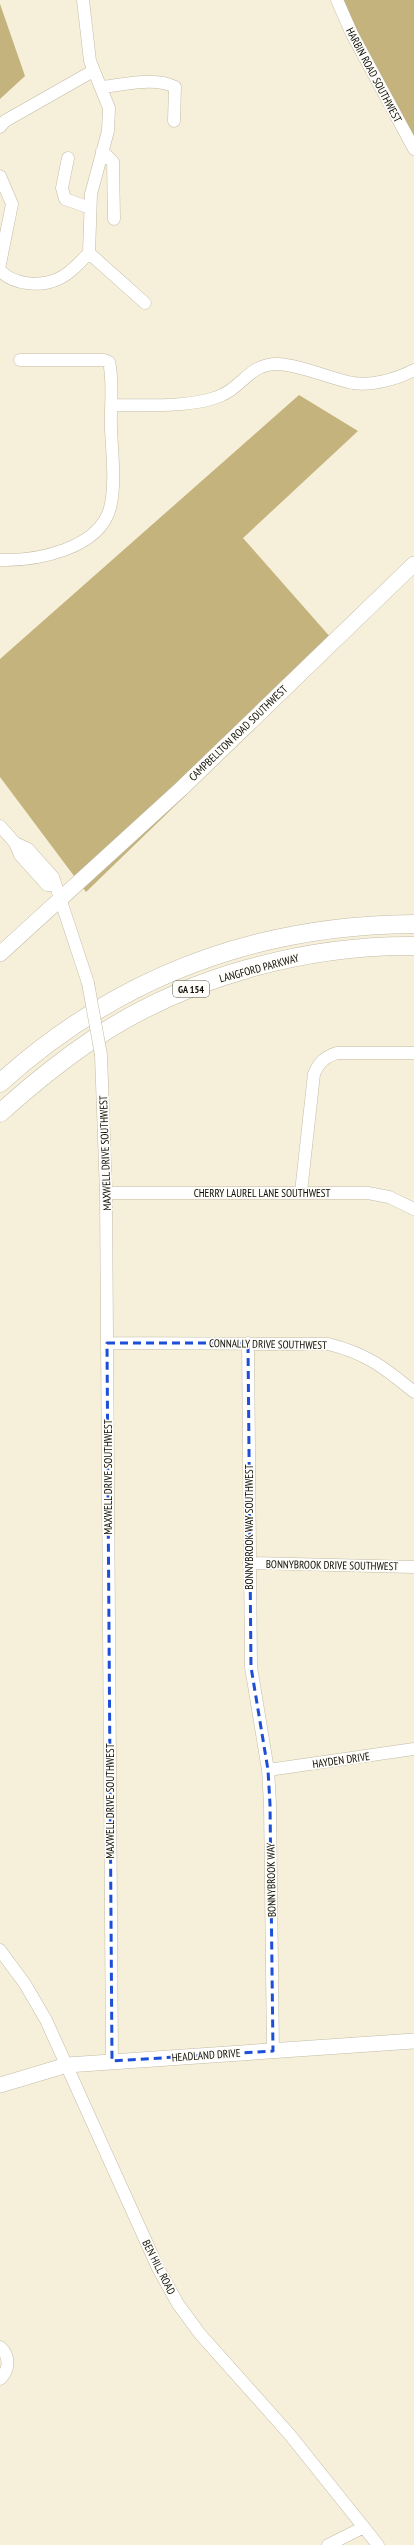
<svg xmlns="http://www.w3.org/2000/svg" width="414" height="2545" font-family="'PT Sans Narrow',sans-serif">
  <style>
    .forest { fill: #c4b37d }
    .lines { fill: none; stroke-linecap: round; stroke-linejoin: round }
    .minor-casing { stroke: #c2bba6; stroke-width: 13 }
    .major-casing { stroke: #c2bba6; stroke-width: 16 }
    .highway-casing { stroke: #c2bba6; stroke-width: 19 }
    .minor { stroke: #fff; stroke-width: 12 }
    .major { stroke: #fff; stroke-width: 15 }
    .highway { stroke: #fff; stroke-width: 18 }
    .minor-bridge-casing { stroke: #c2bba6; stroke-width: 13; stroke-linecap: butt }
    .minor-bridge { stroke: #fff; stroke-width: 12 }
    .marked { fill: none; stroke: #1d4ed8; stroke-width: 3; stroke-dasharray: 8 5; stroke-linejoin: round }
    .labels { text-anchor: middle; dominant-baseline: central; stroke-width: 3.5; stroke-linejoin: round; paint-order: stroke }
    .shield { fill: #fefdf9; stroke: #57554f; stroke-width: 1 }
    .shield-label { font-size: 10px; font-weight: bold; fill: #0f0d06 }
    .street-label { font-size: 11px; fill: #0f0d06; stroke: #fefdf9 }
  </style>
  <rect width="100%" height="100%" fill="#f6f0da"/>
  <path class="forest" d="M341,0H414V147Z
    M0,4L25,76L0,99Z
    M299,395L358,431L243,538L339,647L86,892L0,777V659Z"/>
  <g class="lines">
    <g class="minor-casing">
      <path id="minor" d="M337,0L352,34L414,149
        M102,87C124,85 155,76 175,87L174,121
        M0,127L5,121L93,71
        M102,151L113,162L114,219
        M68,158L62,188L65,199L90,208
        M0,176L12,204L0,264
        M89,253L145,303
        M0,270C12,285 41,287 58,279C70,274 80,262 89,253L91,194L108,131L109,108L90,61L83,0
        M111,405C141,405 195,408 222,395C243,386 250,363 279,364C304,366 328,378 353,383C372,386 397,379 414,370
        M0,560C37,561 99,549 110,508C116,485 112,452 111,429C110,407 114,383 109,362L104,360H20
        M0,826L15,843L20,855L47,885H54
        M15,843L28,849L53,877L88,983
        M101,1055L106,1193L112,2061
        M301,1192L314,1074C319,1062 325,1057 337,1053H414
        M106,1193H368L389,1197L414,1209
        M107,1343L328,1344C366,1353 385,1368 414,1392
        M248,1343L251,1667L268,1770L270,1804L273,2051
        M249,1563L414,1567
        M268,1770L414,1749
        M0,1950L25,1984L46,2020L158,2268L178,2304L200,2334L290,2435L378,2545
        M0,2347C10,2356 10,2369 0,2379
        M328,2545L364,2527"/>
    </g>
    <g class="major-casing">
      <path id="major" d="M0,954L182,788L414,564
        M0,2085L67,2065L414,2041"/>
    </g>
    <g class="highway-casing">
      <path id="highway" d="M0,1083C117,977 256,925 414,924
        M0,1113C30,1086 62,1060 95,1038C186,977 305,945 414,946"/>
    </g>
    <use href="#minor" class="minor"/>
    <use href="#major" class="major"/>
    <use href="#highway" class="highway"/>
    <g class="minor-bridge-casing">
      <path id="minor-bridge" d="M88,983L101,1055"/>
    </g>
    <use href="#minor-bridge" class="minor-bridge"/>
  </g>
  <path class="marked" d="M107,1343H248L251,1667L268,1770L270,1804L273,2051L112,2061Z"/>
  <g class="labels">
    <rect class="shield" x="173" y="981" width="36" height="16" rx="3"/>
    <g class="shield-label">
      <text x="191" y="989">GA 154</text>
    </g>
    <g class="street-label">
      <text transform="translate(374 75) rotate(62)">HARBIN ROAD SOUTHWEST</text>
      <text transform="translate(238 733) rotate(-44)">CAMPBELLTON ROAD SOUTHWEST</text>
      <text transform="translate(259 968) rotate(-15)">LANGFORD PARKWAY</text>
      <text transform="translate(105 1153) rotate(-92)">MAXWELL DRIVE SOUTHWEST</text>
      <text x="262" y="1193">CHERRY LAUREL LANE SOUTHWEST</text>
      <text transform="translate(268 1344) rotate(1)">CONNALLY DRIVE SOUTHWEST</text>
      <text transform="translate(108 1477) rotate(-90)">MAXWELL DRIVE SOUTHWEST</text>
      <text transform="translate(249 1527) rotate(-90)">BONNYBROOK WAY SOUTHWEST</text>
      <text transform="translate(332 1565) rotate(1)">BONNYBROOK DRIVE SOUTHWEST</text>
      <text transform="translate(341 1760) rotate(-8)">HAYDEN DRIVE</text>
      <text transform="translate(110 1801) rotate(-90)">MAXWELL DRIVE SOUTHWEST</text>
      <text transform="translate(271 1880) rotate(-91)">BONNYBROOK WAY</text>
      <text transform="translate(206 2055) rotate(-4)">HEADLAND DRIVE</text>
      <text transform="translate(159 2267) rotate(63)">BEN HILL ROAD</text>
    </g>
  </g>
</svg>
